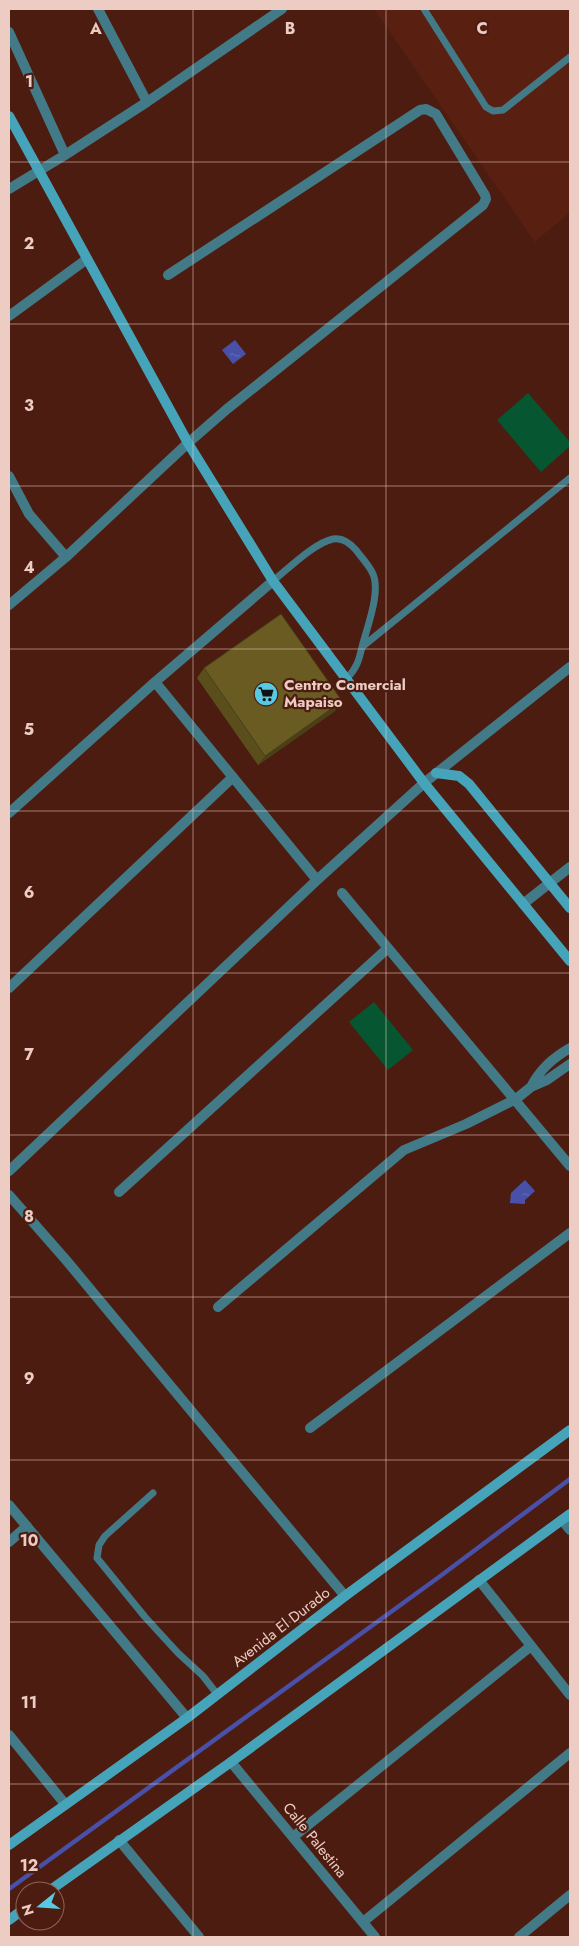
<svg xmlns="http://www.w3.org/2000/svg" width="579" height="1946" font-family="Jost,sans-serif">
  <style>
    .built { fill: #592012 }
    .pitch { fill: #065631 }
    .water { fill: url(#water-ripples) }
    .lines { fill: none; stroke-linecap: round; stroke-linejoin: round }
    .stream { stroke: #4851a7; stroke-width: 4.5 }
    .lane { stroke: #437a87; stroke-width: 7 }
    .street { stroke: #437a87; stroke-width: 10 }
    .secondary { stroke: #46a4ba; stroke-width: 10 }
    .wall { fill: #5a4e1d }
    .shaded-wall { fill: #4a4018 }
    .building { fill: #695b22; stroke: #4a4018 }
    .grid { fill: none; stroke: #ecccc3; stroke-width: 1; stroke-opacity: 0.55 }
    .labels { text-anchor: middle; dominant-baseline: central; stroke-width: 4.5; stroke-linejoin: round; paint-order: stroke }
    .poi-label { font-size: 15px; font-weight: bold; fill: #ecccc3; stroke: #4d1c10; text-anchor: start }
    .street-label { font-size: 15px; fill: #ecccc3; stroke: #4d1c10 }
    .grid-label { font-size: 16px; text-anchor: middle; font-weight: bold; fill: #ecccc3; stroke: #4d1c10; stroke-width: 4.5; stroke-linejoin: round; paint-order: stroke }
  </style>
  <defs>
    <pattern id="water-ripples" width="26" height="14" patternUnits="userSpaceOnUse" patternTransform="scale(1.25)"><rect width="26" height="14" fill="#4851a7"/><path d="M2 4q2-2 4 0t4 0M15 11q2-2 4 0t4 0" fill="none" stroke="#6369b2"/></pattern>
  </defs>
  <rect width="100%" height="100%" fill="#4d1c10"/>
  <path class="built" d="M374,9H570V212L535,242Z"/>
  <path class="pitch" d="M528,393L570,442V446L541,472L497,420Z
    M374,1002L413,1050L388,1070L349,1022Z"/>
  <path class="water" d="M235,340L246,354L233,364L222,350Z
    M525,1180L535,1191L525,1200V1204L510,1203L511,1193Z"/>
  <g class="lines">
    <path class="stream" d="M9,1889L439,1577L570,1479"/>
    <path class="lane" d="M424,9L486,107L493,111L503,110L570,57
      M273,581C288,569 314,543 333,539C343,537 350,543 356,550C361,557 368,564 372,572C382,590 367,627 362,647
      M347,678C357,668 359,660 362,647L570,478
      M153,1493L105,1536L99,1545L97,1558L145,1617L178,1653L203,1676L217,1694"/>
    <path class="street" d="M98,9L147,102
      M9,32L65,155L9,189
      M65,155L147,102L282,9
      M9,316L87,259
      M9,476L29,514L66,557
      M9,605L66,557L188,443L227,409L483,205L486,199L485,195L436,114L426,109L420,110L168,275
      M155,682L317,880
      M9,813L155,682L273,581
      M342,893L570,1166
      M523,904L570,867
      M9,988L233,777
      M531,1087C540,1069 553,1058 570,1048
      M9,1171L317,880L424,783L570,667
      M119,1192L388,948
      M9,1195L66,1260L345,1596
      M218,1307L404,1150L466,1124L516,1099L531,1087L547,1080L570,1064
      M310,1428L570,1233
      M9,1505L187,1718
      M562,1520L570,1530
      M9,1542L27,1526
      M479,1580L570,1695
      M9,1735L65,1804
      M231,1762L375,1937
      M293,1837L531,1646
      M119,1840L199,1937
      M363,1922L570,1753
      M519,1937L570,1895"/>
    <path class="secondary" d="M9,116L188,443L273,581L424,783L570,961
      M436,773L459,776L469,784L570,908
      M9,1845L187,1718L345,1596L570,1430
      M49,1891L231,1762L570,1514
      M9,1920L25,1908"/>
  </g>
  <path class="wall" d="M204,668L335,711L258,765L197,678Z"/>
  <path class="shaded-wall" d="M342,701L335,711L258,765L265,756Z"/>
  <path class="building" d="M281,614L342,701L265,756L204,668Z"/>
  <path class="grid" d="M193,9V1937M386,9V1937M9,162H570M9,324H570M9,486H570M9,649H570M9,811H570M9,973H570M9,1135H570M9,1297H570M9,1460H570M9,1622H570M9,1784H570"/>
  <defs>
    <g id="supermarket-disc" transform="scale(1.25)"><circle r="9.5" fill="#58c9e3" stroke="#4d1c10"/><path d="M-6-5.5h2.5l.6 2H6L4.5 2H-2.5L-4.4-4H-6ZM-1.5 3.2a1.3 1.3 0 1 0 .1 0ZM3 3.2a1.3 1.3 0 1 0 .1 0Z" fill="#111"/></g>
  </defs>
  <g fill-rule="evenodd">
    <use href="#supermarket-disc" x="266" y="694"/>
  </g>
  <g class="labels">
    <g class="poi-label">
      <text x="284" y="685">Centro Comercial<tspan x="284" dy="17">Mapaiso</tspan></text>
    </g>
    <g class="street-label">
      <text transform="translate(281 1627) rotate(-38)">Avenida El Durado</text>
      <text transform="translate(315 1840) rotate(51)">Calle Palestina</text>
    </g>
  </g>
  <g class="grid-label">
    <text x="96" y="34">A</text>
    <text x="290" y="34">B</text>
    <text x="482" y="34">C</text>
    <text x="29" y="87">1</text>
    <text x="29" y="249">2</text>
    <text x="29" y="411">3</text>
    <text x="29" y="573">4</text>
    <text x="29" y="735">5</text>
    <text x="29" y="898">6</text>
    <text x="29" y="1060">7</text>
    <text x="29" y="1222">8</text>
    <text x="29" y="1384">9</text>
    <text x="29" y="1546">10</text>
    <text x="29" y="1708">11</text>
    <text x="29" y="1871">12</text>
  </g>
  <rect width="579" height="1946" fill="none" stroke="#ecccc3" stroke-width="20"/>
  <g transform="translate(40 1906) rotate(253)"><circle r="24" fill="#4d1c10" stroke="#8d6258"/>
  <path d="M0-4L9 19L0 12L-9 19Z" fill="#58c9e3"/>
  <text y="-8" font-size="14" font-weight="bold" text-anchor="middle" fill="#ecccc3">N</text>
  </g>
</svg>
